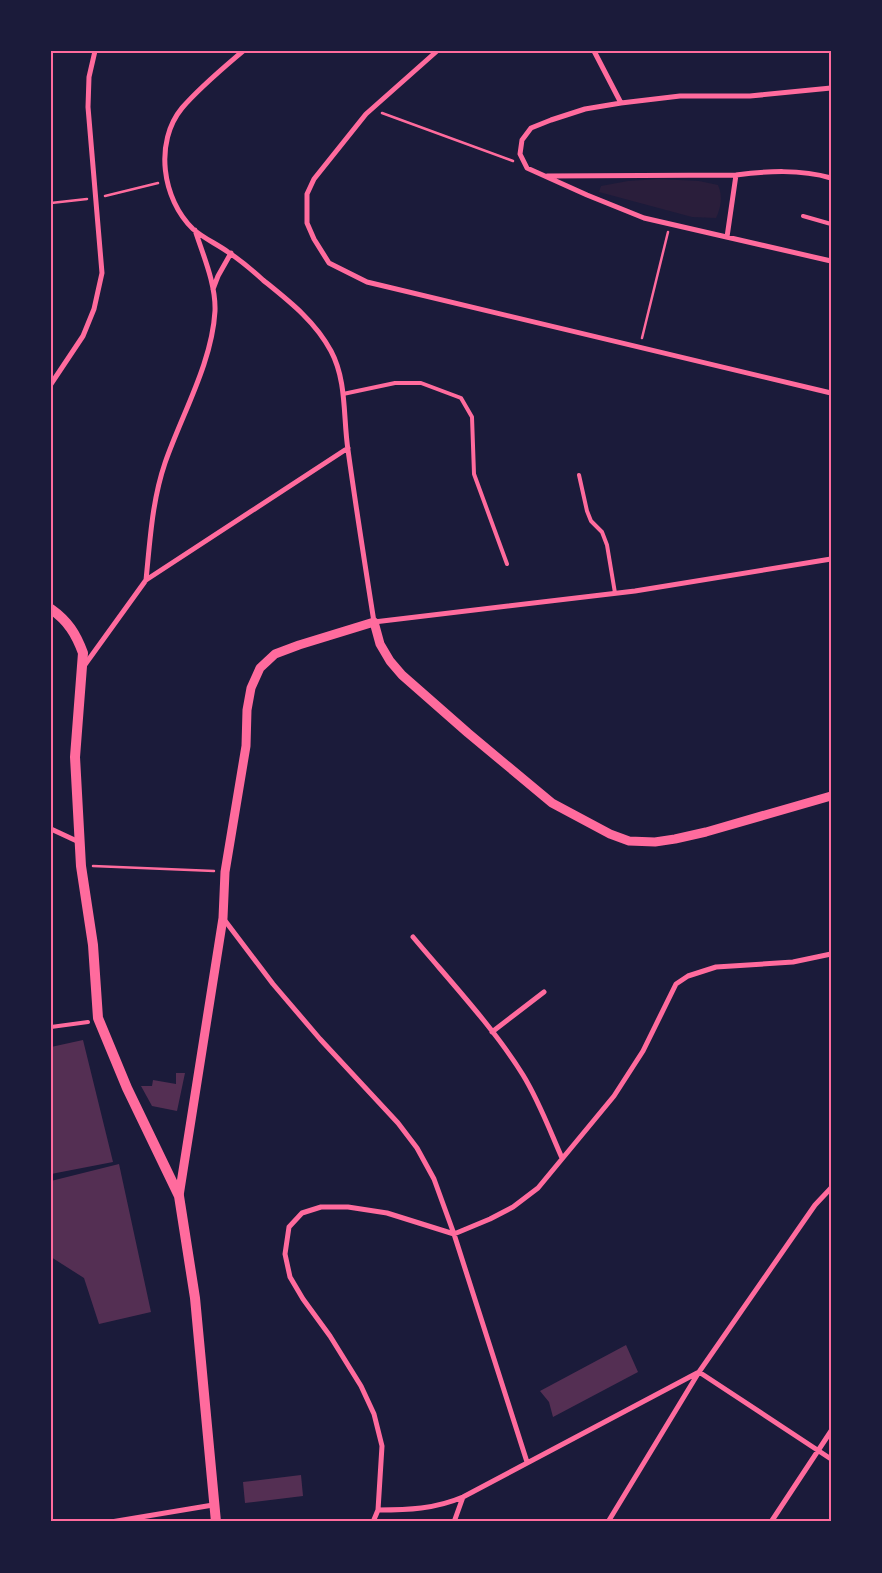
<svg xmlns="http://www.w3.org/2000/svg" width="882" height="1573" font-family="'Source Serif 4',serif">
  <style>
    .green { fill: #2a1e3b }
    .building { fill: #542f53 }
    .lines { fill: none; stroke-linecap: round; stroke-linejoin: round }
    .path { stroke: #ff6b9d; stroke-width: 2.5 }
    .service { stroke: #ff6b9d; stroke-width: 4 }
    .minor { stroke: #ff6b9d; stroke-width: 5 }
    .tertiary { stroke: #ff6b9d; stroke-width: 9 }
    .secondary { stroke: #ff6b9d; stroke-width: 10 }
    .neatline { fill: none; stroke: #ff6b9d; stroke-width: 2 }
  </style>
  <rect width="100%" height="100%" fill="#1b1b3a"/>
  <path class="green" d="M659,179L699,181L718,185C723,196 721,207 716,218L692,217L599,192L601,186L628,181Z"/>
  <path class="building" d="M83,1040L113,1162L51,1174V1047Z
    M176,1073H185L177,1111L152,1106L141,1086H152L153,1080L176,1084Z
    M119,1164L151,1312L99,1324L84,1278L51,1257V1181Z
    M626,1345L638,1372L553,1417L549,1402L540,1391Z
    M301,1475L303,1496L245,1503L243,1482Z"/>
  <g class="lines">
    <path class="path" d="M382,113L513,161
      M105,196L158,183
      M51,203L87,199
      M642,338L668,232
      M93,866L214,871"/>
    <path class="service" d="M803,216L831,224
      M343,394L395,383H421L461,398L472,417L474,474L507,564
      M579,475L587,511L591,521L602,532L607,545L615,593
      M51,1027L88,1022"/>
    <path class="minor" d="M243,51C222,69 200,87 182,108C154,142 162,199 193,229C203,238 217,244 228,252C240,260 252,270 263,280C289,301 315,321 331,351C347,381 343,417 348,450C356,508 365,565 374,622L635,591L831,559
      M437,51L366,114L314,179L307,194V223L314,239L329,263L367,282L831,393
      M594,51L621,103
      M831,88L750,96H680L621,103L585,109L551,120L531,128L522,140L520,154L527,168L587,195L644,218L831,261
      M547,176L736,175C767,171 800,169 831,178
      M727,237L736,175
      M213,289L218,276L231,253
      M51,384L83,336L94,309L102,273L88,107L89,77L95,51
      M146,580C150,541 152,501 165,463C182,414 212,363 215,311C216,284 203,255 195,230
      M84,666L146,580L348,448
      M51,829L79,842
      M223,918L273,984L320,1039L398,1123L417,1148L434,1179L454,1234L527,1462
      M413,937C449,980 494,1028 523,1075C539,1101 550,1131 562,1158
      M492,1032L544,992
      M378,1510C408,1510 435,1509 463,1497L699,1372L815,1205L831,1188
      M111,1522L213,1505
      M373,1522L378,1510L382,1446L374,1414L361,1386L330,1336L303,1299L290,1277L285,1254L289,1227L302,1213L321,1207H348L387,1213L454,1234L490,1219L513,1207L538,1188L614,1096L643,1051L676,984L688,976L716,967L793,962L831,954
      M454,1522L463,1497
      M608,1522L699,1372L831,1459
      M771,1522L831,1431"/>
    <path class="tertiary" d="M179,1196L223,918L225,872L246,746L247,710L251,688L260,668L275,654L299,645L374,622L380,644L390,661L402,675L468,733L552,803L610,834L629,841L655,842L675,839L706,832L831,796"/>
    <path class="secondary" d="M51,609C68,621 76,634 83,653L75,757L81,866L93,945L98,1018L127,1088L179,1196L195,1298L216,1522"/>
  </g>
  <rect width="882" height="1573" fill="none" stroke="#1b1b3a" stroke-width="105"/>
  <rect x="52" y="52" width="778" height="1468" class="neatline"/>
</svg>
